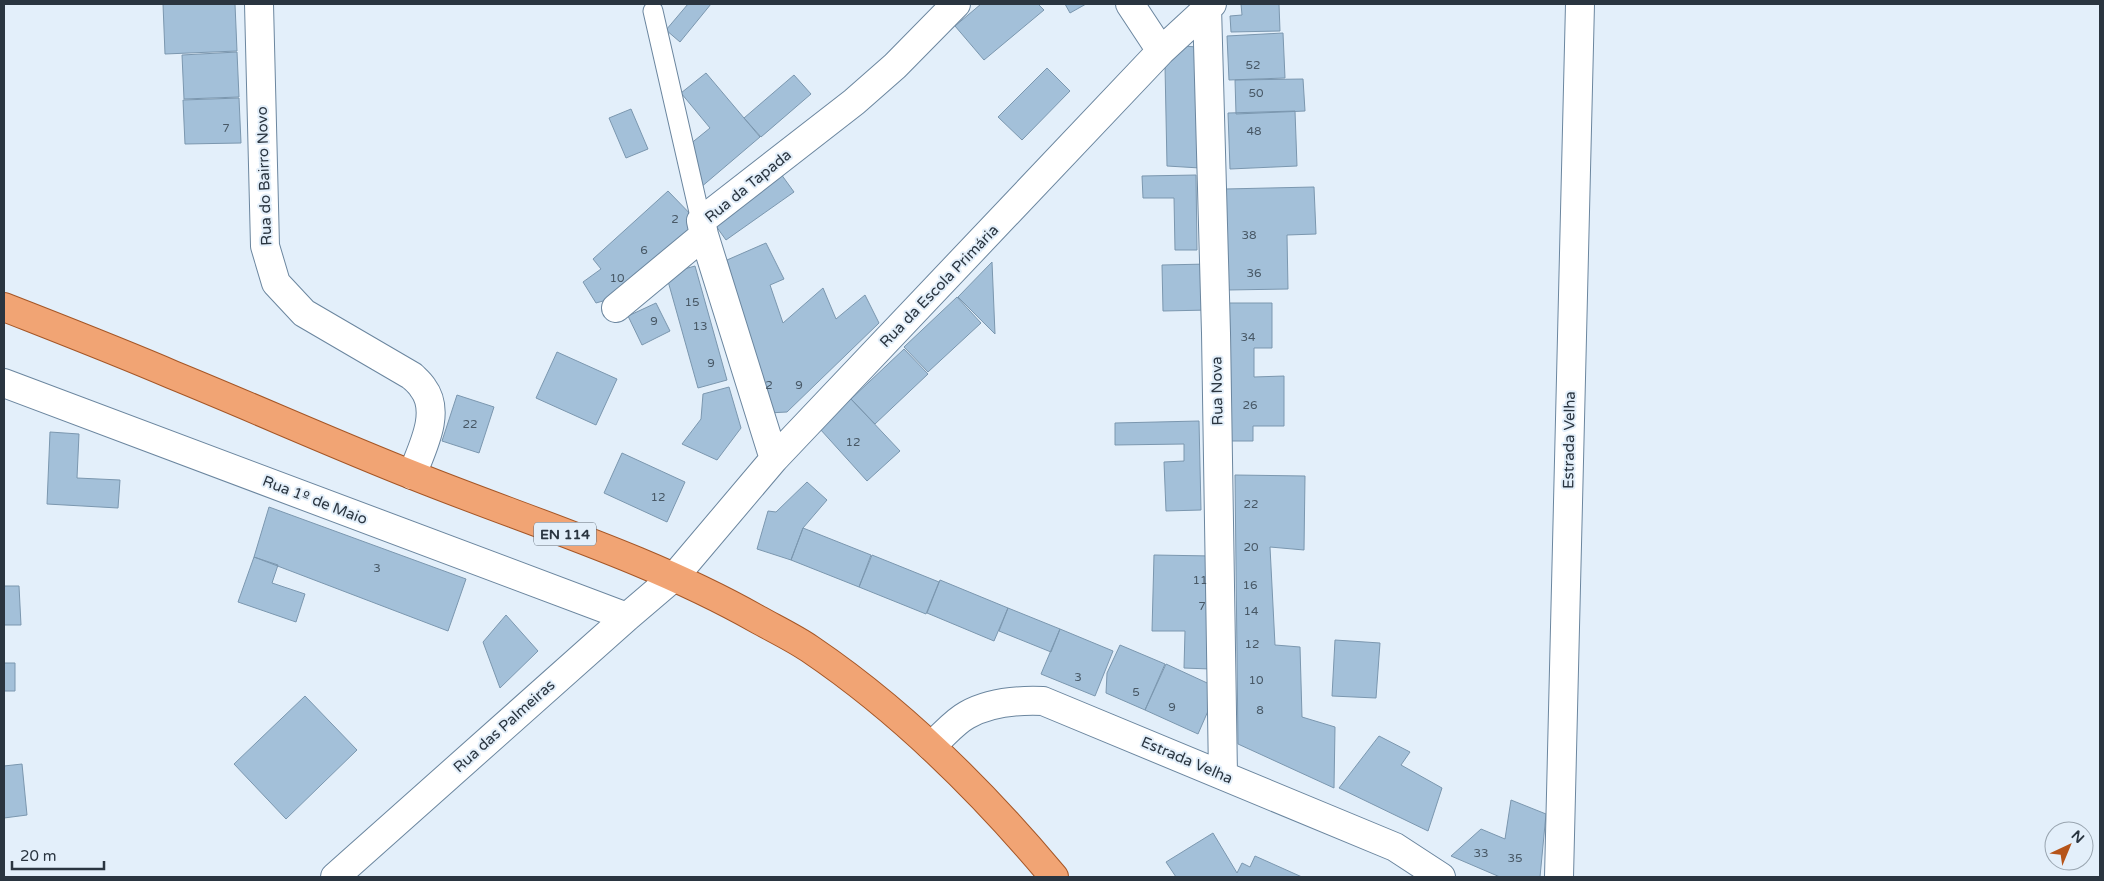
<svg xmlns="http://www.w3.org/2000/svg" width="2104" height="881" font-family="'Varela Round',sans-serif">
  <style>
    .building { fill: #a3c0d9; stroke: #7b97af }
    .lines { fill: none; stroke-linecap: round; stroke-linejoin: round }
    .lane-casing { stroke: #6b869f; stroke-width: 21 }
    .street-casing { stroke: #6b869f; stroke-width: 30 }
    .primary-casing { stroke: #a55626; stroke-width: 30 }
    .lane { stroke: #fff; stroke-width: 19 }
    .street { stroke: #fff; stroke-width: 28 }
    .primary { stroke: #f1a474; stroke-width: 28 }
    .labels { text-anchor: middle; dominant-baseline: central; stroke-width: 4; stroke-linejoin: round; paint-order: stroke }
    .number-label { font-size: 12px; fill: #485866 }
    .shield { fill: #e3effa; stroke: #626d78; stroke-width: 1 }
    .shield-label { font-size: 14px; font-weight: bold; fill: #2a3540 }
    .street-label { font-size: 15px; fill: #2a3540; stroke: #e3effa }
  </style>
  <rect width="100%" height="100%" fill="#e3effa"/>
  <path class="building" d="M163,4H235L237,51L165,54Z
    M688,4H711L680,42L666,30Z
    M981,4H1038L1044,10L984,60L955,26Z
    M1065,4H1086L1070,13Z
    M1241,4H1279L1280,31L1231,32L1230,16L1242,15Z
    M1283,33L1285,78L1229,80L1227,36Z
    M1182,46L1198,47L1200,168L1167,166L1165,66Z
    M237,52L239,97L184,99L182,55Z
    M1047,68L1070,91L1022,140L998,117Z
    M706,73L760,137L700,188L689,145L710,128L681,93Z
    M794,75L811,94L761,137L744,118Z
    M1303,79L1305,111L1236,114L1235,80Z
    M239,98L241,143L185,144L183,100Z
    M631,109L648,149L626,158L609,118Z
    M1295,111L1297,166L1230,169L1228,113Z
    M781,174L794,192L726,240L713,222Z
    M1196,175L1197,250H1175L1174,198H1143L1142,176Z
    M1314,187L1316,234L1287,235L1288,289L1228,290L1225,189Z
    M668,191L699,223L624,295L596,303L583,282L601,269L593,259Z
    M766,243L784,279L770,285L783,323L823,288L836,319L865,295L879,323L787,412L768,413L727,260Z
    M992,262L995,334L958,297Z
    M1208,264L1209,310L1163,311L1162,265Z
    M695,266L727,380L698,388L666,274Z
    M957,297L981,323L928,372L904,347Z
    M656,303L670,331L642,345L628,316Z
    M1229,303H1272V348H1254V377L1284,376V426H1253V441H1230Z
    M904,349L928,374L875,424L851,399Z
    M557,352L617,379L596,425L536,398Z
    M729,387L741,428L717,460L682,444L701,419L703,394Z
    M457,395L494,407L479,453L442,441Z
    M851,399L900,451L867,481L820,429Z
    M1199,421L1201,510L1166,511L1164,462L1184,461V444L1115,445V423Z
    M50,432L79,434L77,478L120,480L118,508L47,504Z
    M622,453L685,482L667,522L604,493Z
    M1235,475L1305,476L1304,550L1270,547L1275,645L1300,647L1302,717L1335,727L1334,788L1238,744Z
    M807,482L827,500L803,528L791,560L757,549L768,511L776,512Z
    M269,507L466,579L448,631L254,557Z
    M803,528L871,555L859,587L791,560Z
    M872,555L939,582L926,614L859,587Z
    M1154,555L1212,556L1210,669L1184,668L1185,631H1152Z
    M254,557L278,565L272,583L305,594L296,622L238,602Z
    M940,580L1008,608L994,641L927,613Z
    M4,586H19L21,625H4Z
    M1008,608L1060,629L1051,652L999,631Z
    M506,615L538,651L500,688L483,642Z
    M1060,629L1113,651L1095,696L1041,674Z
    M1335,640L1380,643L1376,698L1332,696Z
    M1120,645L1165,664L1145,710L1106,693L1107,673Z
    M4,663H15V691H4Z
    M1166,664L1218,688L1198,734L1145,710Z
    M305,696L357,750L286,819L234,764Z
    M1379,736L1410,752L1401,765L1442,788L1428,831L1339,788Z
    M22,764L27,815L4,818V766Z
    M1511,800L1546,814L1540,877H1500L1451,856L1481,829L1505,839Z
    M1213,833L1237,873L1242,863L1250,867L1255,856L1302,877H1176L1166,862Z"/>
  <g class="lines">
    <g class="lane-casing">
      <path id="lane" d="M653,11L701,221"/>
    </g>
    <g class="street-casing">
      <path id="street" d="M259,4L265,246L276,283L304,313L412,376C416,380 420,383 423,388C442,413 421,450 412,475
        M1130,4L1161,51
        M1207,7L1216,333L1223,775
        M616,308L704,235
        M4,383L627,617
        M774,459L704,235L701,221L854,102L895,66L956,4
        M931,746C943,736 954,722 967,715C990,702 1018,700 1043,701L1395,847L1441,877
        M335,877L627,617L675,576L774,459L1161,51L1212,4
        M1559,877L1580,4"/>
    </g>
    <g class="primary-casing">
      <path id="primary" d="M4,307C60,329 117,351 173,375C254,408 334,444 415,476C530,522 649,558 757,619C775,629 794,638 810,649C903,712 982,791 1054,877"/>
    </g>
    <use href="#lane" class="lane"/>
    <use href="#street" class="street"/>
    <use href="#primary" class="primary"/>
  </g>
  <g class="labels">
    <g class="number-label">
      <text x="1253" y="65">52</text>
      <text x="1256" y="93">50</text>
      <text x="226" y="128">7</text>
      <text x="1254" y="131">48</text>
      <text x="675" y="219">2</text>
      <text x="1249" y="235">38</text>
      <text x="644" y="250">6</text>
      <text x="1254" y="273">36</text>
      <text x="617" y="278">10</text>
      <text x="692" y="302">15</text>
      <text x="654" y="321">9</text>
      <text x="700" y="326">13</text>
      <text x="1248" y="337">34</text>
      <text x="711" y="363">9</text>
      <text x="769" y="385">2</text>
      <text x="799" y="385">9</text>
      <text x="1250" y="405">26</text>
      <text x="470" y="424">22</text>
      <text x="853" y="442">12</text>
      <text x="658" y="497">12</text>
      <text x="1251" y="504">22</text>
      <text x="1251" y="547">20</text>
      <text x="377" y="568">3</text>
      <text x="1200" y="580">11</text>
      <text x="1250" y="585">16</text>
      <text x="1202" y="606">7</text>
      <text x="1251" y="611">14</text>
      <text x="1252" y="644">12</text>
      <text x="1078" y="677">3</text>
      <text x="1256" y="680">10</text>
      <text x="1136" y="692">5</text>
      <text x="1172" y="707">9</text>
      <text x="1260" y="710">8</text>
      <text x="1481" y="853">33</text>
      <text x="1515" y="858">35</text>
    </g>
    <rect class="shield" x="534" y="522.5" width="62" height="23" rx="4"/>
    <g class="shield-label">
      <text x="565" y="534">EN 114</text>
    </g>
    <g class="street-label">
      <text transform="translate(264 176) rotate(-92)">Rua do Bairro Novo</text>
      <text transform="translate(748 186) rotate(-39)">Rua da Tapada</text>
      <text transform="translate(939 286) rotate(-46)">Rua da Escola Primária</text>
      <text transform="translate(1217 391) rotate(-91)">Rua Nova</text>
      <text transform="translate(1569 440) rotate(-89)">Estrada Velha</text>
      <text transform="translate(315 500) rotate(21)">Rua 1º de Maio</text>
      <text transform="translate(504 726) rotate(-42)">Rua das Palmeiras</text>
      <text transform="translate(1187 760) rotate(23)">Estrada Velha</text>
    </g>
  </g>
  <rect width="2104" height="881" fill="none" stroke="#2a3540" stroke-width="10"/>
  <g transform="translate(2069 846) rotate(44)"><circle r="24" fill="#e3effa" stroke="#99a5b0"/>
  <path d="M0-4L9 19L0 12L-9 19Z" fill="#b65419"/>
  <text y="-8" font-size="14" font-weight="bold" text-anchor="middle" fill="#2a3540">N</text>
  </g>
  <path d="M12 861v8h92v-8" fill="none" stroke="#2a3540" stroke-width="2.5"/>
  <text x="20" y="861" font-size="15" fill="#2a3540" stroke="#e3effa" stroke-width="4" paint-order="stroke">20 m</text>
</svg>
